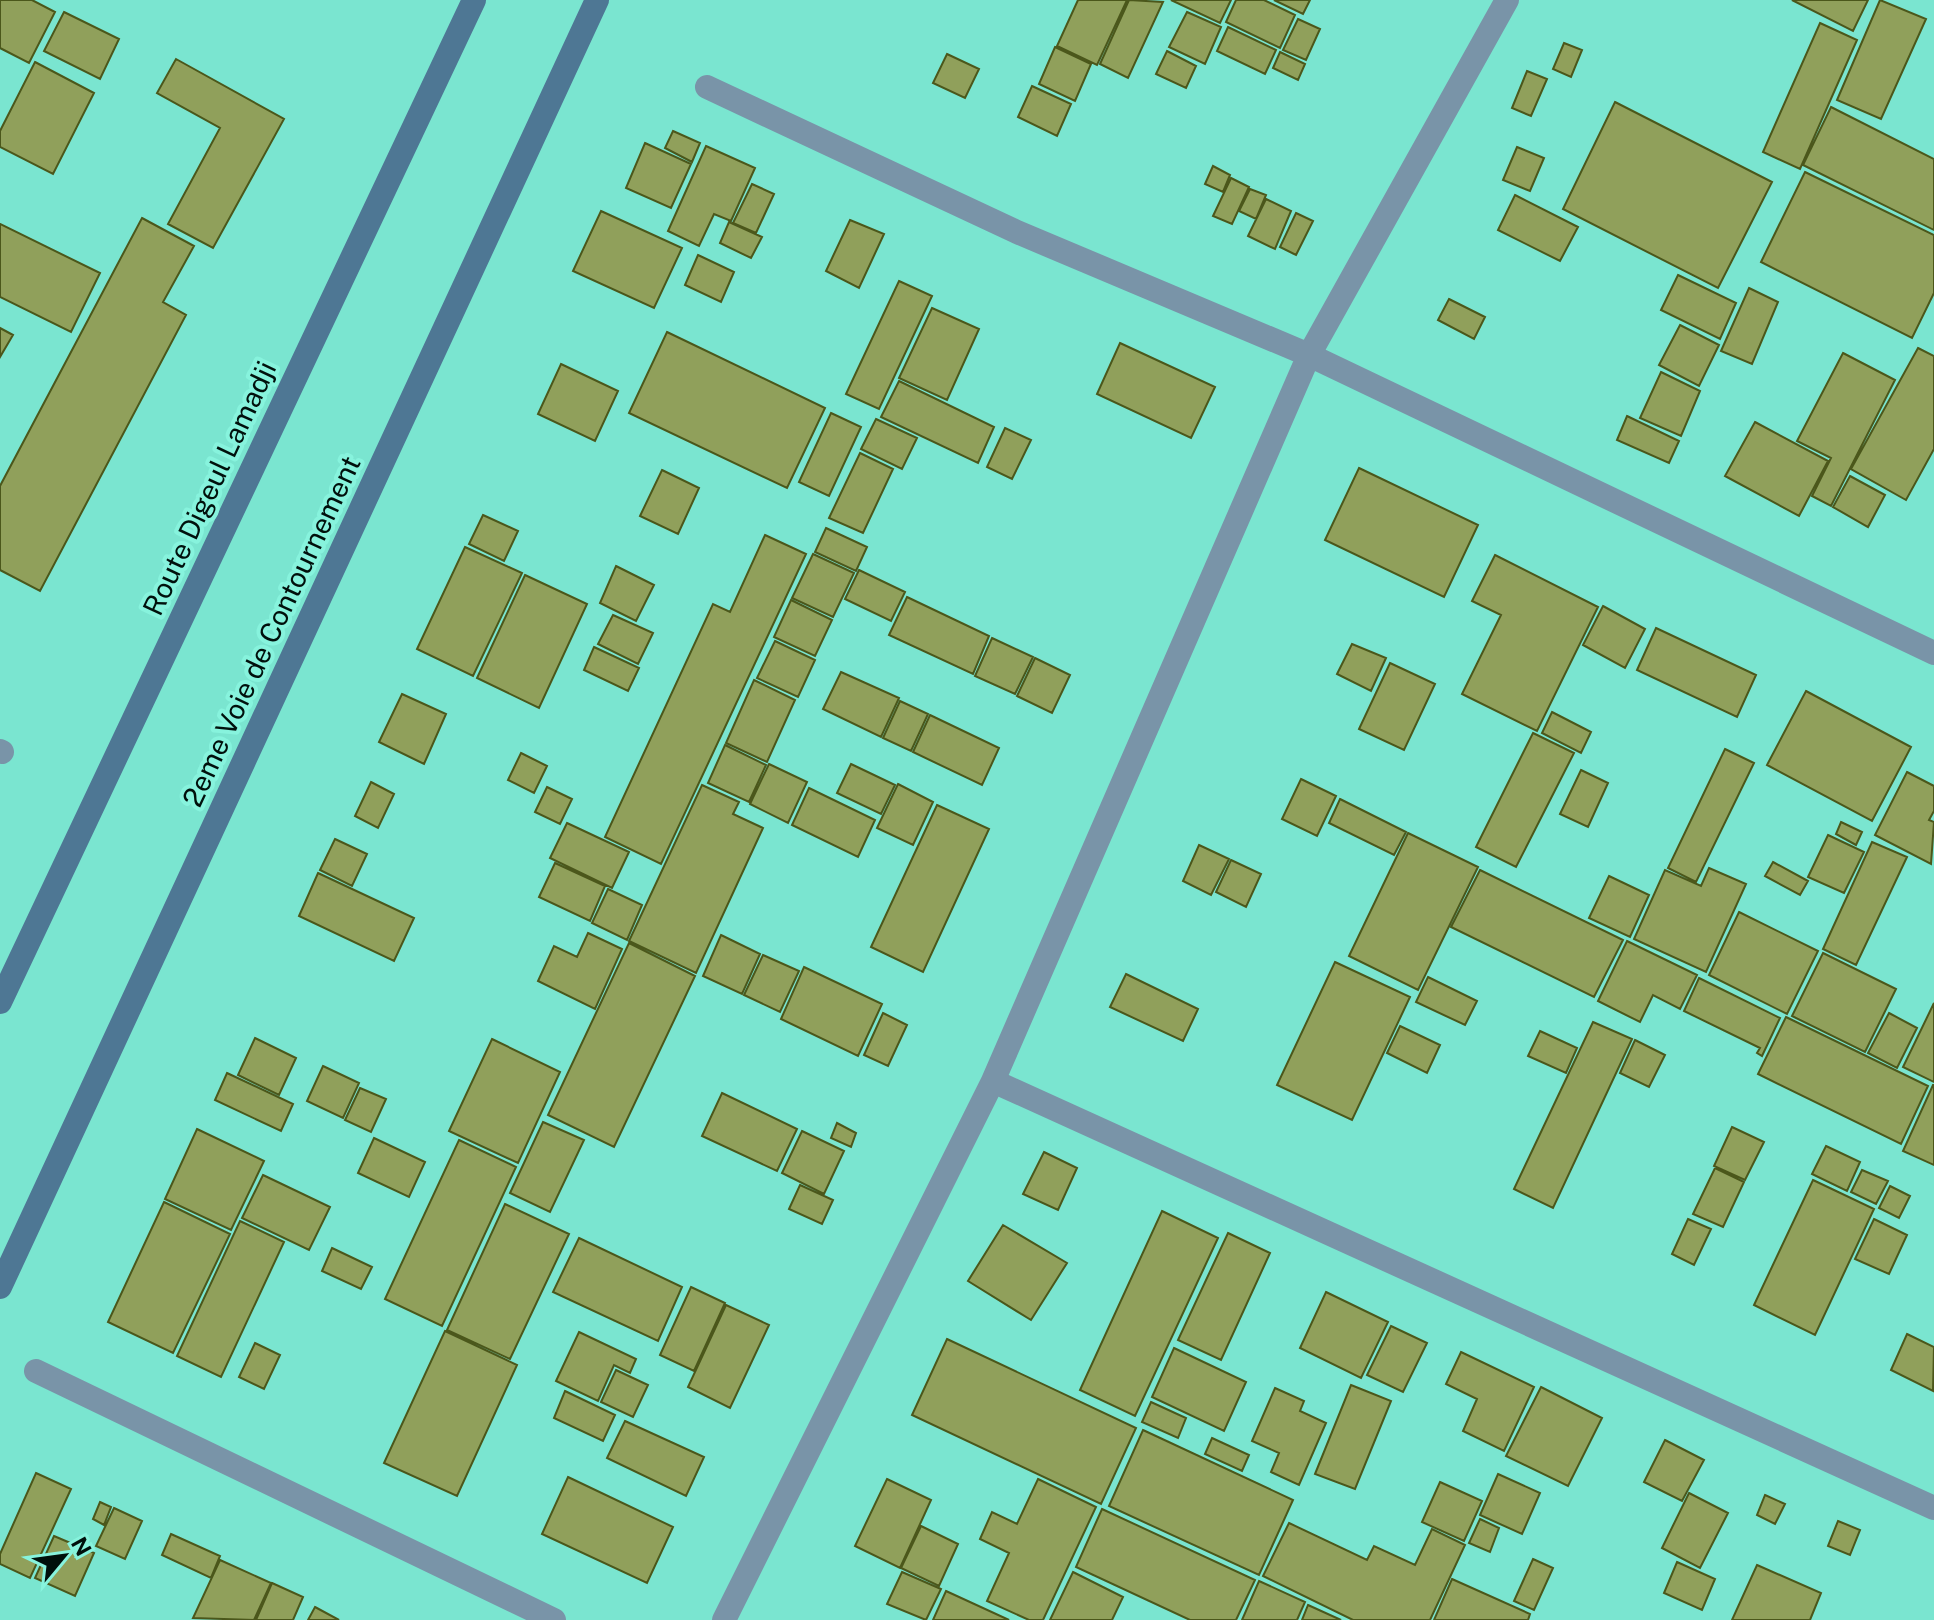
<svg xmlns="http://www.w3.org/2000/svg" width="1934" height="1620" font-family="'Public Sans',sans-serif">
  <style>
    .building { fill: #90a05b; stroke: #4b571b; stroke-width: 2 }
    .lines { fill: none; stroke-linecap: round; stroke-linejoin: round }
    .street { stroke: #7994a8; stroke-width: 24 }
    .secondary { stroke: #4e7794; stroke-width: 24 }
    .labels { text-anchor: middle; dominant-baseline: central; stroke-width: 8; stroke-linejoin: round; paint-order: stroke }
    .street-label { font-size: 28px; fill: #00100c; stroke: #87f3dd }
  </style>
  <rect width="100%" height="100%" fill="#7ae5d0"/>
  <path class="building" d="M0,0H32L55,12L29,63L0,48Z
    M1078,0H1127L1097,65L1057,46Z
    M1129,0L1163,2L1128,78L1100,64Z
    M1171,0H1231L1220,23Z
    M1236,0H1264L1295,15L1280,48L1226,22Z
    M1274,0H1310L1303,14Z
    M1792,0H1868L1853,31Z
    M1880,0L1926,19L1881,119L1837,100Z
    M64,12L119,39L100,79L44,51Z
    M1187,12L1221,27L1205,64L1169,47Z
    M1298,19L1320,29L1306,60L1283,50Z
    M1820,23L1857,40L1800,169L1763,152Z
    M1228,27L1276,50L1265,74L1217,51Z
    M1564,43L1582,50L1571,77L1553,69Z
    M1055,47L1091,64L1075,101L1039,84Z
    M1167,51L1196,66L1186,88L1156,74Z
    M1280,52L1305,64L1298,80L1273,68Z
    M947,54L979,69L965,98L933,83Z
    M176,59L284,119L213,248L168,224L220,128L157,93Z
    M35,62L94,93L53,174L0,147V131Z
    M1527,71L1547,79L1531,116L1512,108Z
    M1032,86L1071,104L1057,136L1018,117Z
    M1615,102L1772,182L1718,288L1563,209Z
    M1831,107L1934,159V230L1803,165Z
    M673,131L700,143L692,162L665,148Z
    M645,143L691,164L671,208L626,188Z
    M706,146L755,168L731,221L714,214L699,246L668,231Z
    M1517,147L1544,158L1530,191L1503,180Z
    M1213,166L1230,175L1223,192L1205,184Z
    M1805,172L1934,235V293L1912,338L1761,262Z
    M1231,178L1249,187L1232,224L1213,216Z
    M752,184L774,194L756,233L733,223Z
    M1250,189L1266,195L1256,219L1239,211Z
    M1515,195L1578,227L1560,261L1498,230Z
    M1266,199L1291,211L1275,249L1248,236Z
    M601,211L682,248L654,308L573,271Z
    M1296,213L1313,221L1296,255L1280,247Z
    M142,218L194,246L163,302L186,315L40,591L0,570V486Z
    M850,220L884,234L859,288L826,271Z
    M729,222L762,237L751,258L720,243Z
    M0,224L100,273L71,332L0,297Z
    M698,255L734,272L721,302L685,285Z
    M1678,275L1736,303L1720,339L1661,310Z
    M899,281L932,296L879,409L846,394Z
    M1749,288L1778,302L1752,364L1721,351Z
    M1449,299L1485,317L1474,339L1438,320Z
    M932,308L979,329L947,400L899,378Z
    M1680,325L1719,345L1699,386L1659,365Z
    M0,328L13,335L0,357Z
    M667,332L825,408L787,488L629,413Z
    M1120,343L1215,387L1191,438L1097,394Z
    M1918,348L1934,356V449L1906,500L1851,469Z
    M1843,353L1895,380L1831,506L1812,496L1831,458L1797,441Z
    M561,364L618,391L595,441L538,414Z
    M1661,372L1700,391L1681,436L1640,418Z
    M899,381L994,427L978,463L881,417Z
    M831,413L861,427L829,496L799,482Z
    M1627,416L1679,441L1669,463L1617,440Z
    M876,419L917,438L902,469L861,449Z
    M1755,422L1828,461L1799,516L1725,476Z
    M1005,428L1031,440L1012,479L987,467Z
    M860,453L893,469L863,533L829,518Z
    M1359,468L1478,525L1444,597L1325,540Z
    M662,470L699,488L678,534L640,516Z
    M1850,476L1885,495L1868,527L1833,507Z
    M483,515L518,531L504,561L469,544Z
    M826,528L867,547L856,571L815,552Z
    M765,535L806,554L661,864L605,837L713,604L730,612Z
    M465,547L522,573L473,676L417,649Z
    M813,554L854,573L833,617L792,598Z
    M1495,555L1598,607L1537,731L1462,694L1501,615L1472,601Z
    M616,566L654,585L636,621L600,603Z
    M859,570L905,592L891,621L845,599Z
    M525,575L587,604L539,708L477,678Z
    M907,597L989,636L973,674L889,635Z
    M791,600L832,620L815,656L774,637Z
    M1603,606L1645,629L1625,668L1583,645Z
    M613,615L653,633L638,664L598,644Z
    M1656,628L1756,675L1737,717L1637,670Z
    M992,638L1033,657L1015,694L975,676Z
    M775,641L815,660L798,697L757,678Z
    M1352,644L1386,658L1371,691L1337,674Z
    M594,647L639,668L628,691L584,670Z
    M1035,658L1070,675L1052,713L1017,696Z
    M1390,663L1435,684L1404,750L1359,729Z
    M841,672L899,698L881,737L823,709Z
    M754,680L795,700L767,762L726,743Z
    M1806,691L1911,747L1872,821L1767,765Z
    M402,694L446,714L424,764L379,742Z
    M900,701L928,714L911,751L883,738Z
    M1552,712L1591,732L1581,753L1542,733Z
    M930,715L999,748L982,785L913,752Z
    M1533,733L1574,753L1516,867L1476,847Z
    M725,745L766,765L749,802L708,783Z
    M1725,749L1754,763L1696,882L1668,868Z
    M521,753L547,766L534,793L508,780Z
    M769,764L807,782L788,823L750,804Z
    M851,764L895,785L881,814L837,793Z
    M1581,770L1608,783L1588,827L1560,814Z
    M1907,772L1934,786V811L1929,820L1934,822L1931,864L1875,835Z
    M1301,779L1336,796L1317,836L1282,819Z
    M371,782L394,794L378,828L355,816Z
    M898,784L933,802L913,845L877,828Z
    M702,785L739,802L733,814L763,828L696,973L629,941Z
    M547,787L572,799L560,824L535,812Z
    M809,788L875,820L858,857L792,825Z
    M1340,799L1406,832L1394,855L1329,823Z
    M937,805L989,829L923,972L871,947Z
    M1841,822L1862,832L1856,845L1836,834Z
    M567,823L629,852L612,888L550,858Z
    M1408,833L1478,867L1418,990L1349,956Z
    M1828,835L1864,852L1844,893L1808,877Z
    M335,839L367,854L352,886L320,870Z
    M1872,842L1907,857L1856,965L1823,949Z
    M1199,845L1229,859L1211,895L1183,881Z
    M1231,860L1261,874L1246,907L1216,892Z
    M1773,862L1808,881L1800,895L1765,876Z
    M555,863L605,886L590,921L539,897Z
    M1709,868L1746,884L1706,972L1634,939L1665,870L1701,886Z
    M1480,870L1623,940L1594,997L1451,927Z
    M318,873L414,918L394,961L299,916Z
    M1609,876L1649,895L1630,937L1589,918Z
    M608,889L642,905L627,940L592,923Z
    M1739,912L1818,951L1787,1014L1709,975Z
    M588,933L622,949L595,1009L538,981L554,946L577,957Z
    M721,935L760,954L742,994L703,976Z
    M1627,941L1697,975L1680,1009L1653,995L1640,1022L1598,1001Z
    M629,943L695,976L614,1147L548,1115Z
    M1823,953L1896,989L1865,1052L1792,1016Z
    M763,955L799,971L780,1012L744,995Z
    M1335,962L1410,997L1352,1120L1277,1085Z
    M804,967L882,1004L858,1056L781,1019Z
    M1126,974L1198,1009L1183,1041L1110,1007Z
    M1428,977L1477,1001L1465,1025L1416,1002Z
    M1699,978L1780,1018L1762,1056L1757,1053L1760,1048L1684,1011Z
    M1934,1003V1082L1903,1067Z
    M883,1013L907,1025L888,1066L864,1055Z
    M1889,1013L1917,1028L1897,1068L1868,1053Z
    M1786,1017L1928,1086L1901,1144L1758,1074Z
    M1593,1022L1632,1039L1553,1208L1514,1189Z
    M1400,1026L1440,1045L1427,1073L1387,1053Z
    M1540,1031L1577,1048L1566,1073L1528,1056Z
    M255,1038L296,1058L279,1095L238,1075Z
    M492,1039L560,1072L518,1163L449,1131Z
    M1635,1040L1665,1055L1649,1087L1620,1073Z
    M323,1066L359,1083L343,1118L307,1101Z
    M227,1073L293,1104L281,1131L215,1100Z
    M1933,1085H1934V1165L1903,1151Z
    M360,1088L386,1099L371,1132L345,1120Z
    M722,1093L797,1129L777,1171L702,1136Z
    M543,1122L584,1140L550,1212L510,1193Z
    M837,1123L856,1133L851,1147L831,1138Z
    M1732,1127L1764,1142L1745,1180L1714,1166Z
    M197,1129L264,1161L231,1230L165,1199Z
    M802,1131L844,1151L824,1194L782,1173Z
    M374,1138L425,1162L409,1197L358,1173Z
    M459,1140L516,1167L442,1326L385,1299Z
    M1826,1146L1860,1162L1847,1191L1812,1174Z
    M1044,1152L1077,1168L1058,1210L1023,1194Z
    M1715,1168L1744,1182L1723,1227L1693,1214Z
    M1862,1170L1888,1181L1876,1204L1851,1192Z
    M263,1175L330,1207L309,1250L242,1218Z
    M1813,1180L1874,1209L1815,1335L1754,1305Z
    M800,1185L833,1200L822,1224L789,1209Z
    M1890,1186L1910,1196L1899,1218L1879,1208Z
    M164,1202L230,1234L173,1353L108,1322Z
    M505,1204L569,1234L510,1359L447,1330Z
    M1162,1211L1218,1238L1135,1416L1080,1390Z
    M1688,1219L1711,1229L1694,1265L1672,1254Z
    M1874,1219L1907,1235L1889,1274L1855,1259Z
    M240,1221L284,1242L221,1377L177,1356Z
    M1003,1225L1067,1263L1031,1320L968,1281Z
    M1228,1233L1270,1253L1221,1360L1178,1340Z
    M579,1238L682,1287L658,1341L553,1292Z
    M332,1248L372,1267L361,1289L322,1271Z
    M691,1287L725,1303L694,1371L660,1355Z
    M1326,1292L1388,1322L1361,1378L1300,1348Z
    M726,1305L769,1325L730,1408L688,1387Z
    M1391,1326L1427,1343L1403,1392L1367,1375Z
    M445,1331L517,1365L457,1496L384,1463Z
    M579,1332L636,1359L630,1373L614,1365L598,1401L556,1381Z
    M1907,1334L1934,1347L1933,1391L1891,1370Z
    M947,1339L1136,1428L1101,1504L912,1415Z
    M255,1343L280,1355L264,1389L239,1377Z
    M1174,1348L1246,1382L1224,1431L1152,1397Z
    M1461,1352L1534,1387L1504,1451L1463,1431L1477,1399L1446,1384Z
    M616,1370L648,1385L633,1417L601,1402Z
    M1351,1385L1391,1401L1355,1489L1315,1474Z
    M1541,1387L1602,1418L1568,1486L1506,1456Z
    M1275,1388L1304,1401L1300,1411L1326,1423L1299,1485L1271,1472L1279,1453L1252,1441Z
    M565,1391L615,1415L603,1441L554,1418Z
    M1151,1402L1186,1418L1178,1438L1142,1422Z
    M625,1421L704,1457L686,1496L607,1458Z
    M1143,1430L1293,1500L1259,1575L1109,1506Z
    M1212,1438L1249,1455L1242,1471L1205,1454Z
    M1665,1440L1704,1460L1682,1501L1644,1482Z
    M36,1473L71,1489L30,1578L0,1564V1554Z
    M1498,1474L1540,1493L1522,1534L1480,1515Z
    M568,1477L673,1527L647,1583L542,1534Z
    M887,1479L931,1500L900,1568L855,1546Z
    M1038,1479L1096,1507L1043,1620H1029L987,1601L1009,1553L980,1539L992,1512L1017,1524Z
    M1440,1482L1482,1501L1464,1541L1422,1522Z
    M1689,1493L1728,1513L1700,1568L1662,1548Z
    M1765,1495L1785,1504L1775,1524L1757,1515Z
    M100,1502L111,1507L104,1525L93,1519Z
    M114,1508L142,1521L125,1559L96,1546Z
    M1102,1509L1255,1580L1236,1620H1190L1076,1567Z
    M1480,1519L1499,1528L1490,1552L1469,1543Z
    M1838,1521L1860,1530L1850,1555L1828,1546Z
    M1289,1523L1367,1560L1374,1546L1415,1565L1432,1529L1465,1545L1430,1620H1353L1263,1576Z
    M921,1526L958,1544L939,1586L901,1568Z
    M171,1534L220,1556L211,1578L162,1555Z
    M54,1536L94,1553L75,1596L35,1578Z
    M1533,1559L1553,1568L1534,1610L1514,1601Z
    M220,1560L271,1583L254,1620L193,1618Z
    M1677,1562L1715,1579L1702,1610L1664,1593Z
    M1757,1565L1821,1593L1810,1620H1732Z
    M902,1572L941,1589L926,1620L887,1604Z
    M1073,1572L1123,1597L1112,1620H1050Z
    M1452,1579L1530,1614L1528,1620H1434Z
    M1259,1581L1305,1602L1297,1620H1242Z
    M272,1583L303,1597L293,1620H256Z
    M946,1591L1009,1620H933Z
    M1308,1605L1341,1620H1302Z
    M315,1607L339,1620H308Z"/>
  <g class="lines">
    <path class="street" d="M707,87L1017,232L1309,355L1934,653
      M0,751L2,752
      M993,1081L1934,1508
      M36,1371L554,1620
      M724,1620L993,1081L1309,355L1507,0"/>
    <path class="secondary" d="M0,1002L474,0
      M0,1287L597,0"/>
  </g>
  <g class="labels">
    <g class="street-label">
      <text transform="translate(209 488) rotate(-65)">Route Digeul Lamadji</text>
      <text transform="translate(271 631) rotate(-65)">2eme Voie de Contournement</text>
    </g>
  </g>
  <g transform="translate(64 1556) rotate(61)" stroke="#87f3dd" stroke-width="6" paint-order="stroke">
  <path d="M0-6L14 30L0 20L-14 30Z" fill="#00100c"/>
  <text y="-12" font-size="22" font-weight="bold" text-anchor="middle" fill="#00100c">N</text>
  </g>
</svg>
